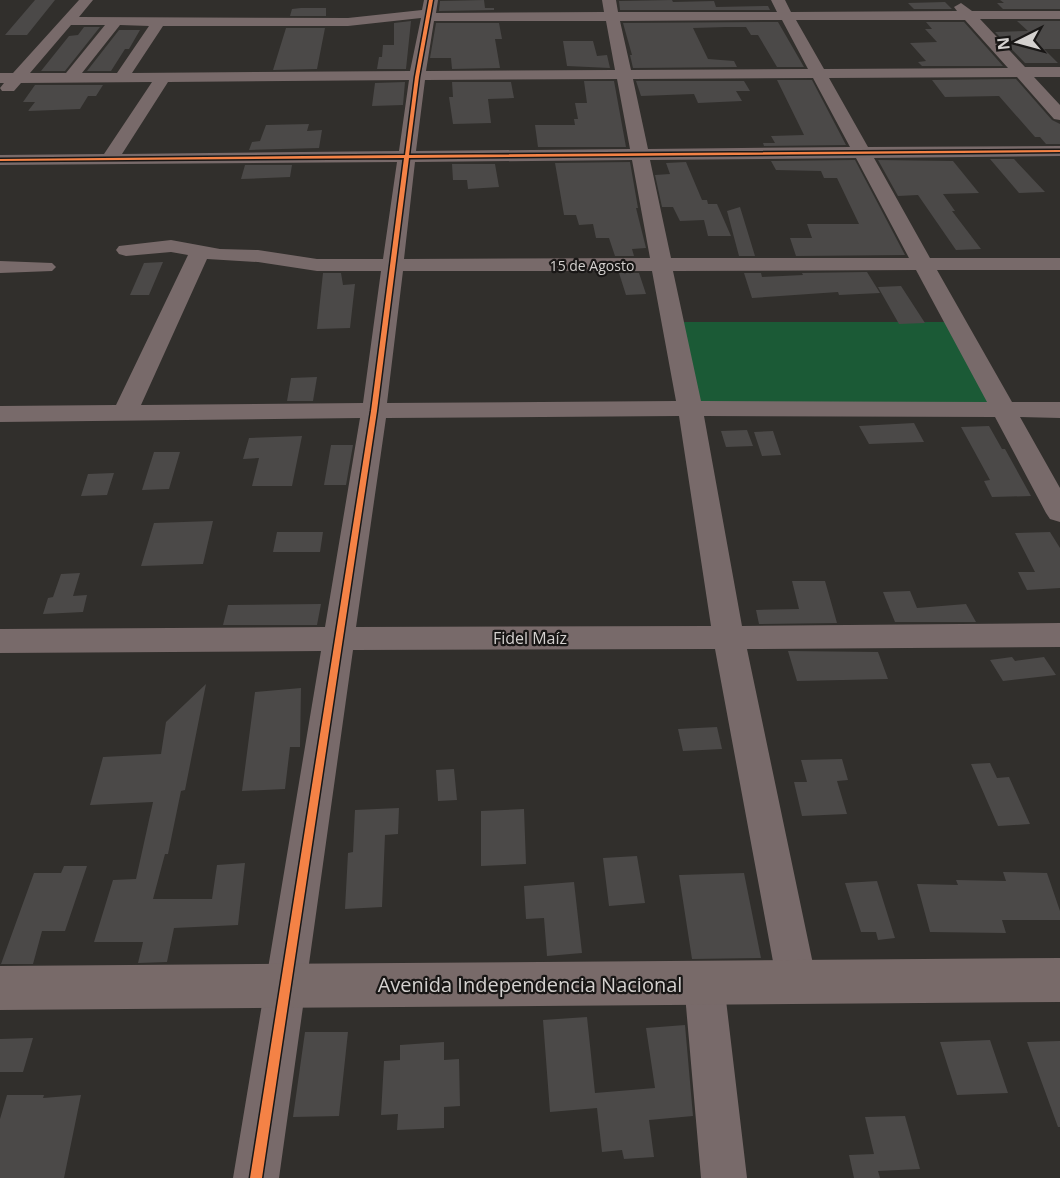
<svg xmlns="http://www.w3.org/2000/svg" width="1060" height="1178" font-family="'Open Sans',sans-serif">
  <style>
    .green { fill: #1b5a36 }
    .building { fill: #4b4948 }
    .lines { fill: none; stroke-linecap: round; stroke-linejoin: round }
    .minor { fill: #786a6a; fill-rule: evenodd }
    .major { fill: #786a69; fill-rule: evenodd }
    .cycleway-casing { stroke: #191716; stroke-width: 3 }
    .cycleway { fill: #f48246; fill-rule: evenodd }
    .labels { text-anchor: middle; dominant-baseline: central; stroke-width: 4.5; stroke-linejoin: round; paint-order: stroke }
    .far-street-label { font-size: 14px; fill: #d4d1cf; stroke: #191716 }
    .street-label { font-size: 16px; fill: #d4d1cf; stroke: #191716 }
    .near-street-label { font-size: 20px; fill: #d4d1cf; stroke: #191716 }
  </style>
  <rect width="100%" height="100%" fill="#312f2c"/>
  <path class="green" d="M682,322H950L995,408L697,406Z"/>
  <path class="building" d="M35,0H55L27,35H5Z
    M484,0L485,8H494V10L439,11L440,1Z
    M672,0L673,2L714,1L716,7L768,6L770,10H620L619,1Z
    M1000,0H1060V9H1003L997,3H1004Z
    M945,2L952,9H914L908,3Z
    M301,8H326V16H290L292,9Z
    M411,21L406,69H377L379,57H382L383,45H394V23Z
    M1017,21H1060V49H1044L1058,63H1025L995,32L1028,31Z
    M778,22L804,67H777L758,35H751L746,27H726L693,28L708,59L734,61L737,67L633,68L630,55H632L623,23Z
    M926,22H964L1003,66H922L918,62L926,61L910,43L937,42L925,29H932Z
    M436,23H499L502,39H495L500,68L452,69L451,58H430Z
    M84,27H100L65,71H41L69,36L78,35Z
    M286,28H325L317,69L273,70Z
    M119,30H140L129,49H125L111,71H87Z
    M563,41H593L597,56L607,55L610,68L567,66Z
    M1016,79L1052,120L1060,124V144H1046L1040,137H1035L999,96L945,97L932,80Z
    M777,80H812L846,145L764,146L763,143H775L771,136L804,135Z
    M584,81H614L626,147H538L535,125H575L574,119H578L575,103H587Z
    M636,81H744L750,91H736L742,101L698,103L694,94L641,96Z
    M405,82L403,105L372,106L375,83Z
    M452,82H511L514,98L488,99L491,123L453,124L449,97H453Z
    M35,85H103L96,96H88L80,109L28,111L35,102H23Z
    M309,124L307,131L322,130L319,148L249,150L252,142L260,141L266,125Z
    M990,159H1014L1045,192L1019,193Z
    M855,160L905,255L796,256L790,238H812L807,224H859L837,178H824L821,171L776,170L771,161Z
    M878,160L953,161L979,193L943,194L955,211H952L981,249L956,250L918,195L898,196Z
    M630,162L638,208H636L646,248L632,249L634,256H615L609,238H596L593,224L579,225L576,215H564L555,163Z
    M686,162L702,200H707L708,204H717L731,236H708L704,220L680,221L673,207H662L655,175L670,174L666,163Z
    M452,164H495L499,187L468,189L467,180H453Z
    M245,165H292L290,177L241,179Z
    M740,207L755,256H739L727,211Z
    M163,262L149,295H130L144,263Z
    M867,272L880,293L839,295L838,292L752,298L744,273H761L762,277L803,275L802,273Z
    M323,273H341L343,285L355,284L350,328L317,329Z
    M619,273H639L646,294L626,295Z
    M901,286L925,323L899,324L878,287Z
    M317,377L313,401H287L291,378Z
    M914,423L924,442L869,444L859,426Z
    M989,426L1002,449H1005L1031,496L992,497L984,481L990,480L961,427Z
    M747,430L753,446L726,447L721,431Z
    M773,431L781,455L762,456L754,432Z
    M302,436L292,486H252L259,458L243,459L249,438Z
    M331,445H353L346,485H324Z
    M154,452H180L169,489L142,490Z
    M114,473L107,495L81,496L88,474Z
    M213,521L203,564L141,566L154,523Z
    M277,532H323L320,552H273Z
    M1050,532L1060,548V588L1027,590L1018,572H1035L1015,533Z
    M80,573L73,596L87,595L83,612L43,614L48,598L53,597L61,574Z
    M792,581H825L837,623L759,624L756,610L799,609Z
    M910,591L917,608L966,604L976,622H895L883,592Z
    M321,604L317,625H223L228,605Z
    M788,651L878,652L888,679L797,681Z
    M1012,657L1015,661L1044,657L1056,675L1003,681L990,660Z
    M206,684L185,790L181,791L168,854H165L153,899H212L217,865L245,863L238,925L174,928L167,962L138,963L143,942H94L113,880L136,879L153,802L90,805L103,757L161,754L166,722Z
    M301,688L300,747H290L285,789L242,791L255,692Z
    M717,727L722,749L683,751L678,729Z
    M842,759L848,780L837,781L847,814L802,816L794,782H807L801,760Z
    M990,763L997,778L1009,777L1030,824L998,826L971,764Z
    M454,769L457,800L438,801L436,770Z
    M399,808L398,834L385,835L382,907L345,909L348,853L353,852L355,810Z
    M524,809L526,864L481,866V811Z
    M637,856L645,903L609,906L603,858Z
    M64,866H87L65,931H42L33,964H1L34,873H61Z
    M1003,872L1047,873L1060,911V920H1002L1006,933L930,932L917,884L958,885L956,880L1006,881Z
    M744,873L761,958L692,959L679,875Z
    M877,881L895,938L878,940L876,932H861L845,883Z
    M574,882L582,953L547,956L544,918L526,919L524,886Z
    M587,1017L595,1093L655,1088L646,1028L685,1025L693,1116L649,1120L654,1157L624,1159L622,1150L602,1152L597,1108L550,1112L543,1020Z
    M305,1032H348L339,1116L293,1117Z
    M33,1038L23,1072H0V1039Z
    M990,1040L1008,1093L957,1095L940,1042Z
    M1060,1041V1127H1058L1027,1042Z
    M444,1042V1060L459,1059L460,1106L444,1107V1128L397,1130L398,1114L381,1115L384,1061L400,1060V1045Z
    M7,1095H44L43,1098L81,1095L64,1178H0V1119Z
    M905,1116L920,1169L878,1171L880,1178H854L849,1155L874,1154L865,1117Z"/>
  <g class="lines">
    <path class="minor" d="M79,0H93L79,17L348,18L422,10L424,0H438L436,13L604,12L602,0H616L618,12H777L771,0H785L791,12L957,11L954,7L961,3L972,11H1060V19H980L1025,67H1060V77H1034L1060,105V120L1054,119L1017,77L829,78L868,147L1060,146V156L874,158L930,258H1060V270H937L1012,402H1060V418L1020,417L1060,488V522L1050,519L1046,513L995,417L704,416L742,626L1060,623V647L747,649L817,983L811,997L797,1003L783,997L777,983L715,649L353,650L279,1178H233L321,651L0,653V629L325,627L360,418L0,422V406L116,405L188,255L171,252L126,256L119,254L116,250L119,246L171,240L220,249L258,250L317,259H383L397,162L0,165V155L104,154L152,82L21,83L14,91H2L0,88L4,83H0V73H13ZM421,18L410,71L132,73L163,26H348ZM782,20L808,69L631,70L620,21ZM796,20H965L1008,68L824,69ZM434,21H606L615,70L426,71ZM71,25H105L66,73H30ZM120,25L149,26L117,73H82ZM813,78L850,147L648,149L633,79ZM617,79L630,149L416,151L425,80ZM409,80L399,151L122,154L168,82ZM856,158L909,258H671L650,160ZM632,160L650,258L404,259L415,162ZM207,259L258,262L317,271H381L363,403L141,405ZM916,270L987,402L701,401L673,271ZM403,271H652L676,401L387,403ZM679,416L711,626L356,627L386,418Z
      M0,261L52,263L56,267L52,271L0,273Z
      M704,963L718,969L724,983L747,1178H701L684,983L690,969Z"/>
    <path class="major" d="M1060,958V1002L0,1010V966Z"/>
    <g class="cycleway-casing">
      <path id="cycleway" d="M429,0H433L419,77L409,155L1060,150V152L409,158L377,411L262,1178H250L371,411L404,158L0,161V159L405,155L415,77Z"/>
    </g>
    <use href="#cycleway" class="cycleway"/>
  </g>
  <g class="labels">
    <g class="far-street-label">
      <text x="592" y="265">15 de Agosto</text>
    </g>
    <g class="street-label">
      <text x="530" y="638">Fidel Maíz</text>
    </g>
    <g class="near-street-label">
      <text x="530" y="984">Avenida Independencia Nacional</text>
    </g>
  </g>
  <g transform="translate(1018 42) rotate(264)" stroke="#191716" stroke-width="4.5" paint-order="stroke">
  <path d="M0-4.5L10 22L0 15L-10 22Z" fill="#d4d1cf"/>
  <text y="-9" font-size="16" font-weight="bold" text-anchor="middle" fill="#d4d1cf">N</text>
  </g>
</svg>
